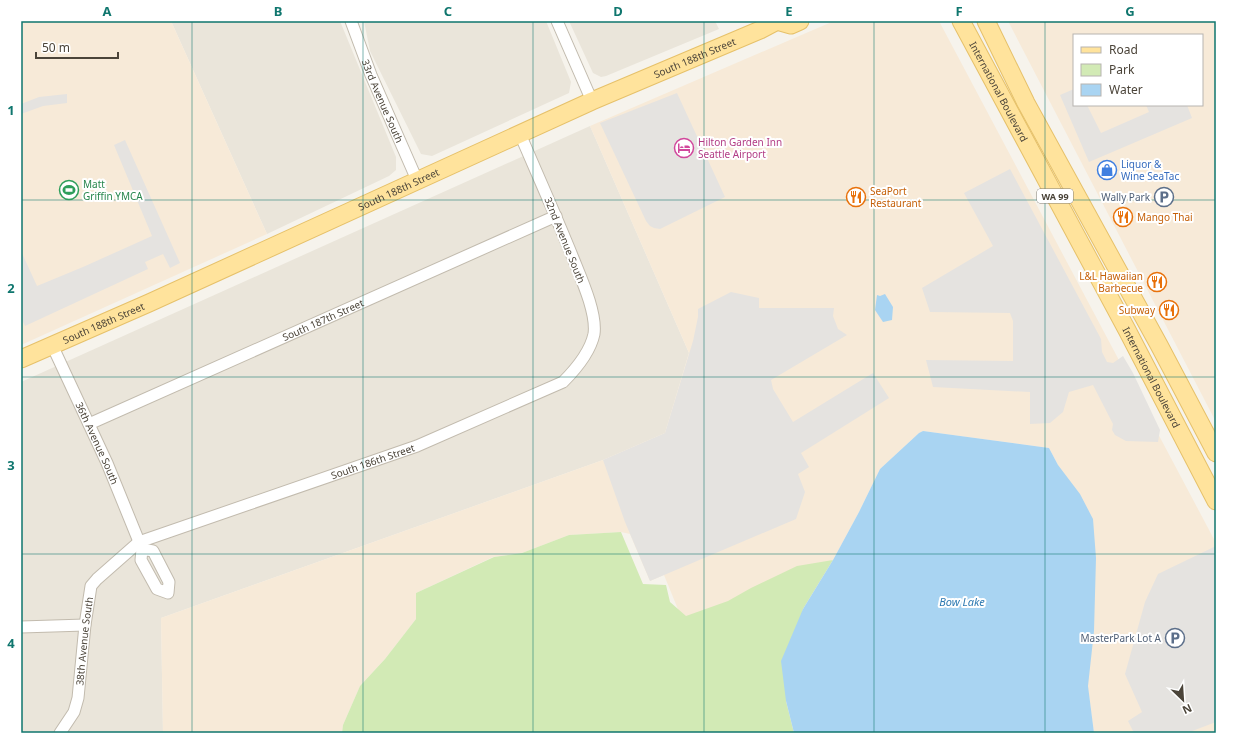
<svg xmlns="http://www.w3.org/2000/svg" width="1237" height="754" font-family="'Noto Sans',sans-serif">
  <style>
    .residential { fill: #eae5da }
    .commercial { fill: #f7ead8; fill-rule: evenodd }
    .green { fill: #d2eab5 }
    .parking { fill: #e5e3e0 }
    .water { fill: #a9d4f2 }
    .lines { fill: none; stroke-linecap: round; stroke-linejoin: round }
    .minor-casing { stroke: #c2bbae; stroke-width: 13 }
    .primary-casing { stroke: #e6c16a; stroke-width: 19 }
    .minor { stroke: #fff; stroke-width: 11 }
    .primary { stroke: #ffe39c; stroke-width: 17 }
    .grid { fill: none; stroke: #0f766e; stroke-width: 1; stroke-opacity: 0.55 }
    .labels { text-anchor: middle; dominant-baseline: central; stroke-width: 4; stroke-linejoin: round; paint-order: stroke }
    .shield { fill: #fff; stroke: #817c74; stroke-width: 1 }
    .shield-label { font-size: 9px; font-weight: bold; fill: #4b4439 }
    .street-label { font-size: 10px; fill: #4b4439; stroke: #fff }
    .hotel-label { font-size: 10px; fill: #b23c85; stroke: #fff; text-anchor: start }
    .shop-label { font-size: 10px; fill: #366cbe; stroke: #fff; text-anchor: start }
    .leisure-label { font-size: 10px; fill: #27864d; stroke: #fff; text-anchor: start }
    .food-label { font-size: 10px; fill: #c56008; stroke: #fff; text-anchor: start }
    .service-label { font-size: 10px; fill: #4e5e75; stroke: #fff; text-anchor: end }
    .water-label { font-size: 11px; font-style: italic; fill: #2e7ab2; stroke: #fff }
    .neatline { fill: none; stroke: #0f766e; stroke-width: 1.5 }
    .grid-label { font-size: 13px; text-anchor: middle; font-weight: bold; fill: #0f766e }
  </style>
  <rect width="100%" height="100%" fill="#f6f3ec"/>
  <path class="residential" d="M171,21H340L396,157V170L389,176L267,234Z
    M364,21H546L571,82L569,93L432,156L421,154L370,51Z
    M569,21H715L719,29L606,76L601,77L593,73Z
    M590,126L689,353L665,433L603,460L161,618L163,733H21V382Z"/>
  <path class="commercial" d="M21,21H171L267,234L21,345Z
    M834,21H939L1216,543V733H1094L1058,465L1049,448L923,431L919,433L880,469L859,512L833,560L684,624L664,575L650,581L630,534L621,532L569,535L522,553L493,557L416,593V619L385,659L360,686L343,725L342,733H163L161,618L603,460L665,433L689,353L590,126Z
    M1008,21H1216V422ZM1074,35H1202V105H1074Z"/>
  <path class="green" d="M621,532L643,584L666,585L670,602L686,616L728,601L751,588L797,566L833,560L803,609L786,701L794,733H342L343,725L360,686L385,659L416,619V593L494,557L522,553L569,535Z"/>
  <path class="parking" d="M1074,89V105H1087L1101,133L1149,112L1146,105H1187L1192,118L1089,162L1060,95Z
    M677,93L725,197L660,229L654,228L650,226L646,221L600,123Z
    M67,94V103L43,106L21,114V104L39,97Z
    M125,140L180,263L170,268L163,254L145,262L148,269L25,326L21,318V251L37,286L83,267L152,236L114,145Z
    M1010,169L1101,339L1102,352L1107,362L1113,363L1123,356L1133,373L1160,430L1158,442L1126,441L1115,435L1112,430L1113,424L1093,385L1069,392L1063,412L1050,423L1030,424V392L933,387L926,360L1013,361V321L1010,313L930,312L922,288L993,246L964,193Z
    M731,292L759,298V308H834L833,316L838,329L847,335L771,380L773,389L793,422L873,373L889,398L801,453L809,467L798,474L805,492L796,519L650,581L625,522L603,460L665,433L693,341L698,317V309Z
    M1216,546V722L1187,733H1134L1128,721L1142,712L1125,674L1145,602L1158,574Z"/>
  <path class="water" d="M885,294L893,307L892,320L883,322L875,310L877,295L880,296Z
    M923,431L1049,448L1058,465L1080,494L1093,519L1096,558L1094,631L1088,686L1094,733H794L786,701L781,661L803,609L833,560L859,512L880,469L919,433Z"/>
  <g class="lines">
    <g class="minor-casing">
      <g id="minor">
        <path id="s1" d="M351,21L371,75L417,180"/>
        <path d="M557,21L592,101"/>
        <path id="s2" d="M52,345L107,463L142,549"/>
        <path id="s3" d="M89,424L556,216"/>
        <path d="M142,549L153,551L169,582L168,593L157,589L141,560Z"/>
        <path d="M21,627L85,625"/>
        <path id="s4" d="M60,733L74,712L78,698L85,625L91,586L97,579L139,542L417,446L563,382C576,369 590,353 594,334C597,313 581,278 573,258C556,216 538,176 520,134"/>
      </g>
    </g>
    <g class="primary-casing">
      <g id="primary">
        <path d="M777,21L791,25L800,21"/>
        <path id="s5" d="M961,21L1127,330L1216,501"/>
        <path d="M986,21L1026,103L1159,345L1216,453"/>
        <path id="s6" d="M21,359L149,303L592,101L760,30L777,21"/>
      </g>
    </g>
    <use href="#minor" class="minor"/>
    <use href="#primary" class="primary"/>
  </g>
  <path class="grid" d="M192,21V733M363,21V733M533,21V733M704,21V733M874,21V733M1045,21V733M21,200H1216M21,377H1216M21,554H1216"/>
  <defs>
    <g id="hotel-ring" transform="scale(1)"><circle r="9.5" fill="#fff" stroke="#d1479c" stroke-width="1.5"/><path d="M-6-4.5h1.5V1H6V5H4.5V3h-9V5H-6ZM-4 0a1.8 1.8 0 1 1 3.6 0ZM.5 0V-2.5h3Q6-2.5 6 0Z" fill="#d1479c"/></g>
    <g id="shop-ring" transform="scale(1)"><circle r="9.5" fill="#fff" stroke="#3f7fe0" stroke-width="1.5"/><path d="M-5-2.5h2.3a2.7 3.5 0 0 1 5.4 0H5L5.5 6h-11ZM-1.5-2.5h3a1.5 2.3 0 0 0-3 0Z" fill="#3f7fe0"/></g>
    <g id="stadium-ring" transform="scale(1)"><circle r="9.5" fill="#fff" stroke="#2e9e5b" stroke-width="1.5"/><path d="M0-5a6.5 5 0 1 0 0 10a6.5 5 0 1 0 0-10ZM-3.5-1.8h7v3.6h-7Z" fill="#2e9e5b"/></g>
    <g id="restaurant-ring" transform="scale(1)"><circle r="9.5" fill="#fff" stroke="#e8710a" stroke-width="1.5"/><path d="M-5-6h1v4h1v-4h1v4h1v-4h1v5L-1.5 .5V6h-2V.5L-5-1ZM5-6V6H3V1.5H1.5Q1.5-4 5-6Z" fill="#e8710a"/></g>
    <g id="parking-ring" transform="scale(1)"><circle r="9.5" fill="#fff" stroke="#5c6f8a" stroke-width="1.5"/><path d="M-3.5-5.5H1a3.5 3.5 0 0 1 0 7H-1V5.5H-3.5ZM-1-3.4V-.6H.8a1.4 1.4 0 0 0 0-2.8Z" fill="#5c6f8a"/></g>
  </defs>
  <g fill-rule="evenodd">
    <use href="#hotel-ring" x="684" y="148"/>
    <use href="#shop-ring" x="1107" y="170"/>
    <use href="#stadium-ring" x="69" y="190"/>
    <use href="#restaurant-ring" x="856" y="197"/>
    <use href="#parking-ring" x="1164" y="197"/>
    <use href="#restaurant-ring" x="1123" y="217"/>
    <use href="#restaurant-ring" x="1157" y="282"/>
    <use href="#restaurant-ring" x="1169" y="310"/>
    <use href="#parking-ring" x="1175" y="638"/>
  </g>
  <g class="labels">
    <rect class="shield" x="1037" y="189" width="36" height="14" rx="3"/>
    <g class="shield-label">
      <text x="1055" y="196">WA 99</text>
    </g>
    <g class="street-label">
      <text stroke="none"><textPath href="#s6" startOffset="738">South 188th Street</textPath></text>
      <text stroke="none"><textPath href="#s5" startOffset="80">International Boulevard</textPath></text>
      <text stroke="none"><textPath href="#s1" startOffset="86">33rd Avenue South</textPath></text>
      <text stroke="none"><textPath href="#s6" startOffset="414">South 188th Street</textPath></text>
      <text transform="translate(565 240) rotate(68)">32nd Avenue South</text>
      <text stroke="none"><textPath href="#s3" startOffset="256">South 187th Street</textPath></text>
      <text stroke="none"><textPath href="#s6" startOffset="90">South 188th Street</textPath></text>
      <text stroke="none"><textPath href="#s5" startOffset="404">International Boulevard</textPath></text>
      <text stroke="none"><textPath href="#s2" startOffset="108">36th Avenue South</textPath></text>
      <text stroke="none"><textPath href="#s4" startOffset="465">South 186th Street</textPath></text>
      <text stroke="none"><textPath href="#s4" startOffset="97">38th Avenue South</textPath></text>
    </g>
    <g class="hotel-label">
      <text x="698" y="142">Hilton Garden Inn<tspan x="698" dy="12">Seattle Airport</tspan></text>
    </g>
    <g class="shop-label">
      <text x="1121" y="164">Liquor &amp;<tspan x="1121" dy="12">Wine SeaTac</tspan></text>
    </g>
    <g class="leisure-label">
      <text x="83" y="184">Matt<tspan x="83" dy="12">Griffin YMCA</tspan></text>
    </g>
    <g class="food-label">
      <text x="870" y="191">SeaPort<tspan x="870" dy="12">Restaurant</tspan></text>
      <text x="1137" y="217">Mango Thai</text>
      <text x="1143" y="276" text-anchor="end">L&amp;L Hawaiian<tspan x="1143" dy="12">Barbecue</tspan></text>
      <text x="1155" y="310" text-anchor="end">Subway</text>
    </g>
    <g class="service-label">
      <text x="1150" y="197">Wally Park</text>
      <text x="1161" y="638">MasterPark Lot A</text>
    </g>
    <g class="water-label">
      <text x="962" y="601">Bow Lake</text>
    </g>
  </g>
  <rect width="1237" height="754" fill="none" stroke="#ffffff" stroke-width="44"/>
  <rect x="1073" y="34" width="130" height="72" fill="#ffffff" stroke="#b7b4b0"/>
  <rect x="1081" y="47" width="20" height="6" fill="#ffe39c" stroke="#b7b4b0"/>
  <text x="1109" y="54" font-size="12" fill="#4b4439">Road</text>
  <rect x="1081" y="64" width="20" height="12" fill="#d2eab5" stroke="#b7b4b0"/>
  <text x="1109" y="74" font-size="12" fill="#4b4439">Park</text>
  <rect x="1081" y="84" width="20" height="12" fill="#a9d4f2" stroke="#b7b4b0"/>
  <text x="1109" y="94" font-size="12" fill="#4b4439">Water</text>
  <g transform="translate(1183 700) rotate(155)" stroke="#ffffff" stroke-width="3" paint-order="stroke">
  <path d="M0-3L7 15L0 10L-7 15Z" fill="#4b4439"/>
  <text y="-6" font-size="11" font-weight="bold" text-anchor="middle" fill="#4b4439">N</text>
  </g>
  <path d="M36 52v6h82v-6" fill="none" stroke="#4b4439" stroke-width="2"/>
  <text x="42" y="52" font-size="12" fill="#4b4439" stroke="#ffffff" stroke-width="3" paint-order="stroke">50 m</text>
  <rect x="22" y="22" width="1193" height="710" class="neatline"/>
  <g class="grid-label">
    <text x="107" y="16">A</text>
    <text x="278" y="16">B</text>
    <text x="448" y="16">C</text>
    <text x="618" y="16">D</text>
    <text x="789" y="16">E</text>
    <text x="959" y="16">F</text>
    <text x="1130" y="16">G</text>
    <text x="11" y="115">1</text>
    <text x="11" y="293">2</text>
    <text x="11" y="470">3</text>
    <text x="11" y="648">4</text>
  </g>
</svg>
